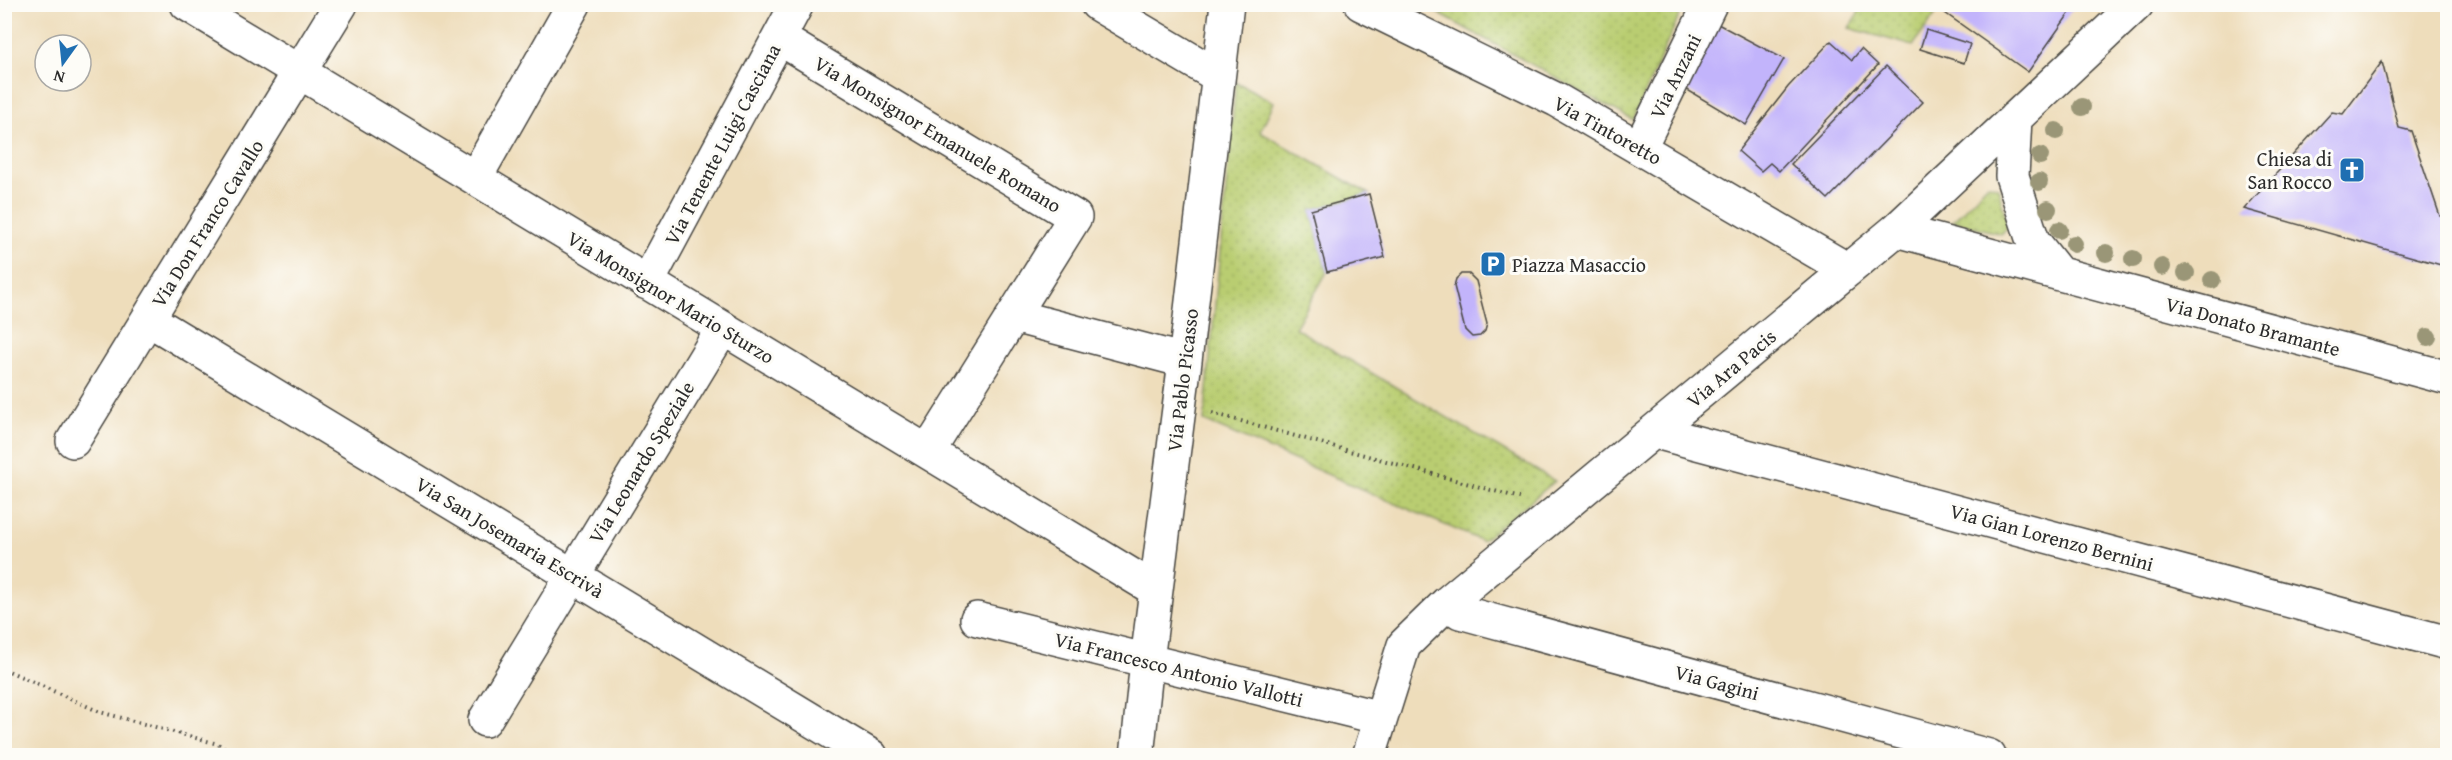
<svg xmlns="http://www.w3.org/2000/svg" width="2452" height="760" font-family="'Gentium Book Plus',serif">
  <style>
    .grass { fill: url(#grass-dots); stroke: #727c4e; stroke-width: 1.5 }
    .building { fill: #c2b4fb }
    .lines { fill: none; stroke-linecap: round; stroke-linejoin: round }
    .minor-casing { stroke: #484641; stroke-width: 36 }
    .path { stroke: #484641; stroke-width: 4; stroke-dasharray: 1.5 4.5; stroke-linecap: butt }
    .minor { stroke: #fff; stroke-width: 33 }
    .tree { fill: #9a9677 }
    .labels { text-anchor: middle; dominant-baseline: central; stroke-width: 6; stroke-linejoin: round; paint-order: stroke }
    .street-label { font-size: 20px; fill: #2b2b2b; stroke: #fdfcf7 }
    .poi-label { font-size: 20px; fill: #2b2b2b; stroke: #fdfcf7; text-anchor: end }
  </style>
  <defs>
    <pattern id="grass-dots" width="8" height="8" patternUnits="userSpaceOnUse" patternTransform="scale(1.5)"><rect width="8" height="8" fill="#b9cd71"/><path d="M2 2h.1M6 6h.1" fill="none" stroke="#9fb062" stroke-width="1.8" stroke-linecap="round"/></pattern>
  </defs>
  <rect width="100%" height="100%" fill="#fdfcf7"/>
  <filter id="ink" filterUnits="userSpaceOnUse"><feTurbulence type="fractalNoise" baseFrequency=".0167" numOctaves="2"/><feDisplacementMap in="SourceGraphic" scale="12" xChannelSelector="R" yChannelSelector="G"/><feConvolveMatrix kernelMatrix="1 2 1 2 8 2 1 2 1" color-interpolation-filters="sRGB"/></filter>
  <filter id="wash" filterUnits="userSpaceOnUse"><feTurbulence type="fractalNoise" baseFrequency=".008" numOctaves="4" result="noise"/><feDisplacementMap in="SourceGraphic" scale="24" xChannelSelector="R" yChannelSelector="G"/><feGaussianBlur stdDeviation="1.35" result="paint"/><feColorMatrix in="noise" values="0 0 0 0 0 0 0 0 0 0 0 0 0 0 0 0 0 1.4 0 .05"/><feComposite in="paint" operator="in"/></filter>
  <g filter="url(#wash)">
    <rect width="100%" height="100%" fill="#edb"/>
    <path class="grass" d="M1423,5H1684L1633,120Z
      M1863,5V4L1942,5L1913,46L1849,28Z
      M1236,82L1274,102L1260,132L1369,194L1311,210L1327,272L1295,328L1555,481L1482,541L1204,421Z
      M1988,184L1998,187L2008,227L2001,234L1953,221Z"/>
    <g id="blocks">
      <path class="building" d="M1950,4H2076L2028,72L1945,13Z
        M1716,23L1784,59L1746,125L1684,88Z
        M1926,30L1970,44L1964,63L1920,49Z
        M1831,41L1852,60L1861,49L1878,65L1779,171L1770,163L1761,171L1738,151L1788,87Z
        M2382,62L2399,128L2411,131L2440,216L2448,218V267L2244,209L2332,112L2343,114Z
        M1886,66L1923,102L1828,199L1791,164Z
        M1369,194L1385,257L1327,272L1311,210Z
        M1461,274H1469L1476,281L1487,324L1485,331L1480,336L1472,337L1465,330L1454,286L1456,279Z"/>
    </g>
  </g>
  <g filter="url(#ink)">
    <use href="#blocks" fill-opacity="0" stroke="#484641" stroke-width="1.5"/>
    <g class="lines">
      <g class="minor-casing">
        <path id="minor" d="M187,4L1156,590
          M1097,4L1218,76
          M1361,4L1557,100L1848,270
          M779,38L1075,217L928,452
          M2015,118L2012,176L2033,241L2059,274
          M1640,147L1710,4
          M475,178L574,4
          M1896,230L2448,378
          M647,283L797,4
          M1014,316L1185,361
          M148,319L871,756
          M1656,432L2448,643
          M73,441L341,4
          M1447,603L1460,612L1989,756
          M977,619L1381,718
          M485,720L723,328
          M1137,756L1147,661L1185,361L1227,4
          M1369,756L1404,645L1447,603L1896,230L2137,4"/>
      </g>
      <path class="path" d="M1212,413L1520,498
        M4,669L100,712L218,744L235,756"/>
      <use href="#minor" class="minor"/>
    </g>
    <g class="tree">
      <circle cx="2082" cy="107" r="9"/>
      <circle cx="2056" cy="131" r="9"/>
      <circle cx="2040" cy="156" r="9"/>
      <circle cx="2039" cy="182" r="9"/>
      <circle cx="2048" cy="209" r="9"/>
      <circle cx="2059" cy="230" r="9"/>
      <circle cx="2074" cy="244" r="9"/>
      <circle cx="2106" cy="253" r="9"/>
      <circle cx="2133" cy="259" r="9"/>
      <circle cx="2162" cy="267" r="9"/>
      <circle cx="2186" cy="273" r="9"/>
      <circle cx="2212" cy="280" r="9"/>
      <circle cx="2428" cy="337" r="9"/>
    </g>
  </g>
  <defs>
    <g id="church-square" transform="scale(1.35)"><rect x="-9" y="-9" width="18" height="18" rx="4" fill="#1f6fb2" stroke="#fdfcf7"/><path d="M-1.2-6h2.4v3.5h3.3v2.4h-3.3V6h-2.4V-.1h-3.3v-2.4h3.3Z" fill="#fff"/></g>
    <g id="parking-square" transform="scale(1.35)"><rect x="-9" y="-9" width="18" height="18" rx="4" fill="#1f6fb2" stroke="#fdfcf7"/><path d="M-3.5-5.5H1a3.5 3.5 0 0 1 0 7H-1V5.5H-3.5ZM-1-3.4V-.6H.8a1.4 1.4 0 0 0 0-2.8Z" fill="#fff"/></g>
  </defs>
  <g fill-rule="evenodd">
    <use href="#church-square" x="2352" y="170"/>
    <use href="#parking-square" x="1493" y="264"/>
  </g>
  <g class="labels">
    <g class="street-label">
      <text transform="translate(1675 76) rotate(-64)">Via Anzani</text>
      <text transform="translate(1608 130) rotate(29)">Via Tintoretto</text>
      <text transform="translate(938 134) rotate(31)">Via Monsignor Emanuele Romano</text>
      <text transform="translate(722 144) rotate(-62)">Via Tenente Luigi Casciana</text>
      <text transform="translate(207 223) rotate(-58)">Via Don Franco Cavallo</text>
      <text transform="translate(671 297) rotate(31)">Via Monsignor Mario Sturzo</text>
      <text transform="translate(2253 326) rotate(15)">Via Donato Bramante</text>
      <text transform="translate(1731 368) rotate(-40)">Via Ara Pacis</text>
      <text transform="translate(1182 380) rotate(-83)">Via Pablo Picasso</text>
      <text transform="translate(641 462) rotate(-59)">Via Leonardo Speziale</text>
      <text transform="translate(510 537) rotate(31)">Via San Josemaria Escrivà</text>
      <text transform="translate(2052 537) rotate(15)">Via Gian Lorenzo Bernini</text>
      <text transform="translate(1179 669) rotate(14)">Via Francesco Antonio Vallotti</text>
      <text transform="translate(1717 682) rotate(15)">Via Gagini</text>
    </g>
    <g class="poi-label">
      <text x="2332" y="158">Chiesa di<tspan x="2332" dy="23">San Rocco</tspan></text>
      <text x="1512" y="264" text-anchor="start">Piazza Masaccio</text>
    </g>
  </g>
  <rect width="2452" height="760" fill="none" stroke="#fdfcf7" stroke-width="24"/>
  <g transform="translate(63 63) rotate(195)"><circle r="28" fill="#fdfcf7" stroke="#a9a8a5" stroke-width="1.5"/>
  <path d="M0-4.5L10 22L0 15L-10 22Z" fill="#1f6fb2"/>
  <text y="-9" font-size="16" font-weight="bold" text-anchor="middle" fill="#2b2b2b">N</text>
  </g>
</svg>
